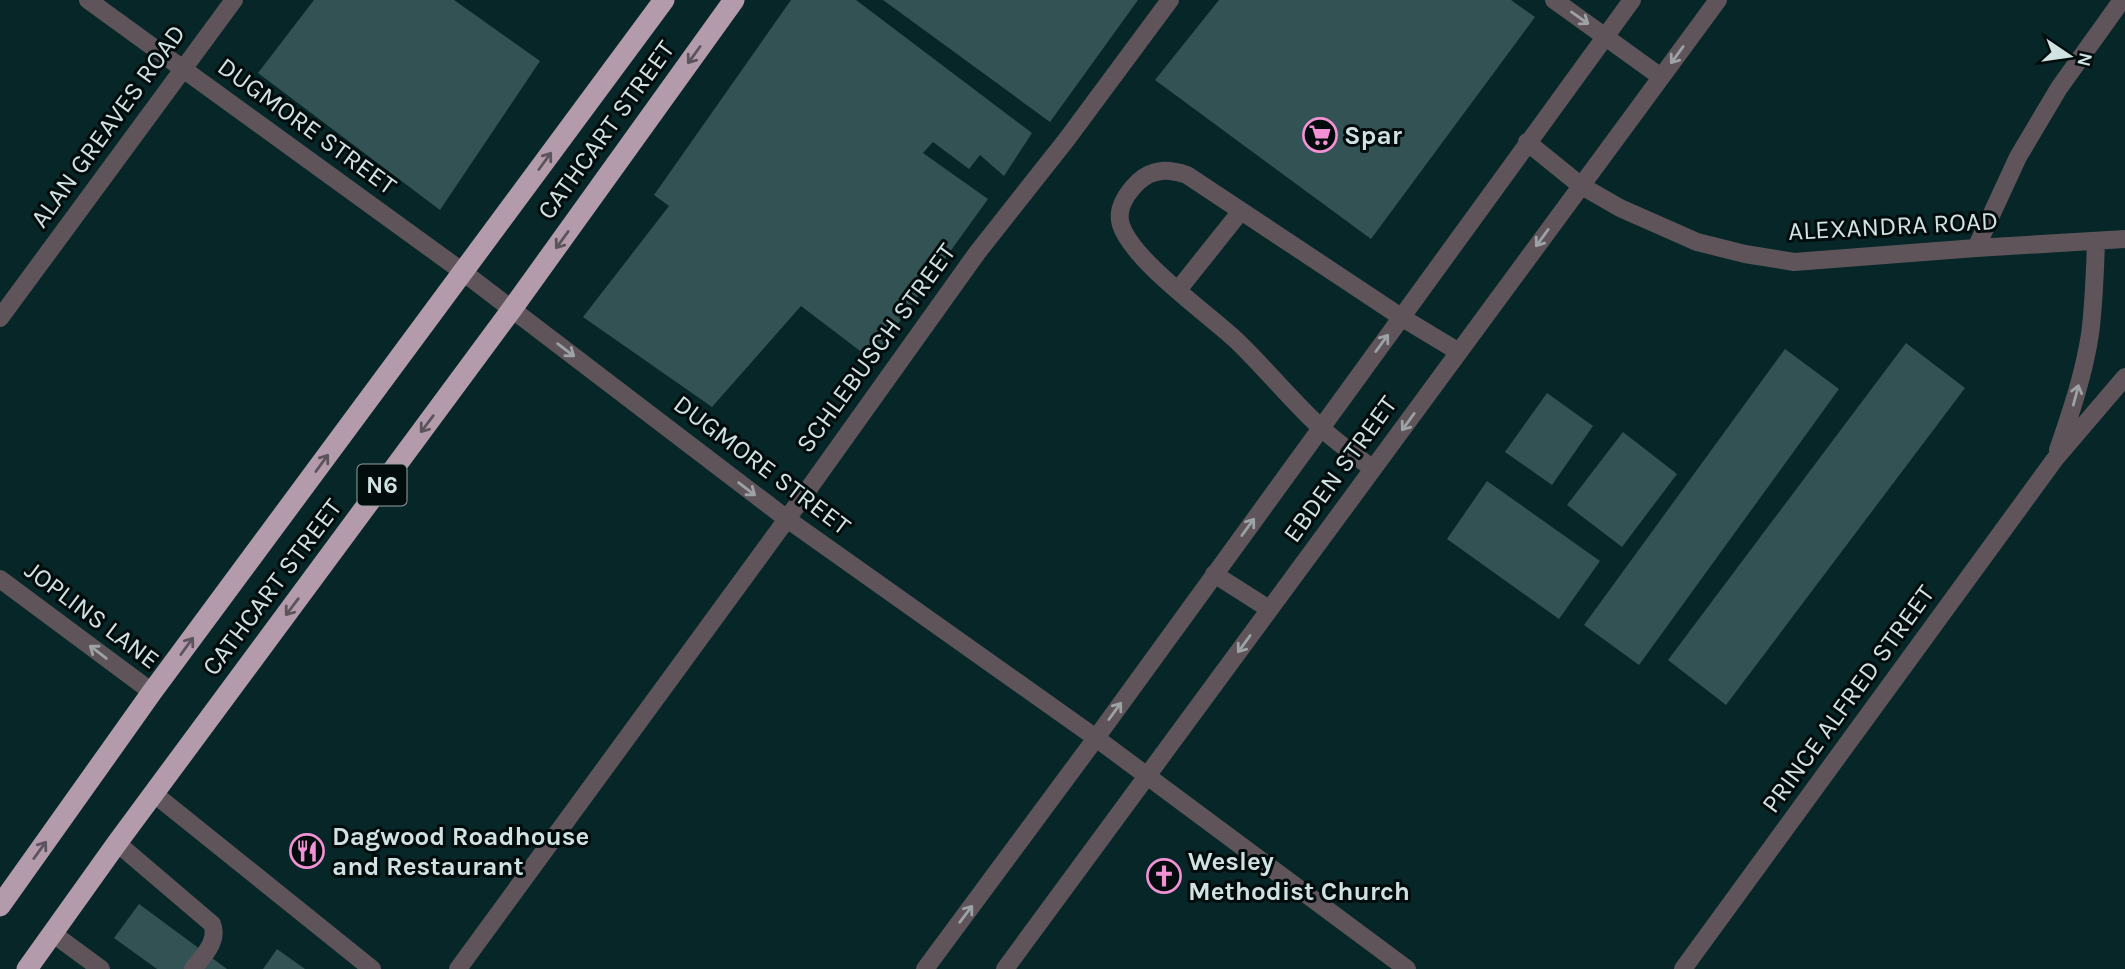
<svg xmlns="http://www.w3.org/2000/svg" width="2125" height="969" font-family="Karla,sans-serif">
  <style>
    .building { fill: #335254 }
    .lines { fill: none; stroke-linecap: round; stroke-linejoin: round }
    .minor { stroke: #5e545a; stroke-width: 18 }
    .highway { stroke: #b49bab; stroke-width: 21 }
    .oneway { stroke: #9da2a5 }
    .oneway2 { stroke: #5c545c }
    .labels { text-anchor: middle; dominant-baseline: central; stroke-width: 6; stroke-linejoin: round; paint-order: stroke }
    .shield { fill: #030c0d; stroke: #93a2a3; stroke-width: 2 }
    .shield-label { font-size: 24px; font-weight: bold; fill: #d1e2e3 }
    .street-label { font-size: 26px; fill: #d1e2e3; stroke: #030c0d }
    .poi-label { font-size: 26px; font-weight: bold; fill: #d1e2e3; stroke: #030c0d; text-anchor: start }
  </style>
  <rect width="100%" height="100%" fill="#062627"/>
  <path class="building" d="M314,0H454L540,61L440,210L258,73Z
    M791,0H856L1032,133L1004,176L980,155L969,169L933,142L923,153L988,199L872,360L801,306L712,407L583,317L669,206L654,195Z
    M883,0H1138L1050,122Z
    M1219,0H1511L1535,17L1371,239L1155,80Z
    M1906,343L1965,388L1726,705L1668,660Z
    M1785,349L1839,389L1639,665L1584,625Z
    M1547,393L1593,426L1552,485L1505,452Z
    M1623,432L1677,474L1622,547L1567,505Z
    M1487,481L1600,561L1559,619L1447,539Z
    M139,904L227,969H157L114,938Z
    M277,949L305,969H263Z"/>
  <g class="lines">
    <path class="minor" d="M88,0L463,272L787,519L1096,738L1407,969
      M1554,0L1661,77
      M1527,142L1580,185L1620,208L1697,242L1745,254L1794,262L1976,248L2125,239
      M1976,248L2018,157L2059,88L2122,0
      M1178,290L1241,211
      M0,318L234,0
      M2058,450C2071,412 2084,374 2090,334C2094,304 2095,273 2096,242
      M1373,469C1355,455 1335,441 1319,426C1290,399 1265,368 1237,341C1207,313 1133,261 1121,225C1116,209 1127,193 1138,182C1153,168 1169,169 1187,175L1401,317L1459,352
      M1214,574L1269,609
      M0,579L152,692
      M153,793L372,969
      M117,843L212,924C219,941 203,956 193,969
      M52,933L101,969
      M458,969L787,519L977,253L1067,139L1170,0
      M925,969L1096,738L1632,0
      M1005,969L1718,0
      M1683,969L2055,459L2125,377"/>
    <path class="highway" d="M0,906L152,692L664,0
      M27,969L117,843L512,309L734,0"/>
  </g>
  <defs><path id="oneway-shaft" d="M-6 0H5M1.5-3L5.5 0L1.5 3" fill="none" stroke-width="1.6" stroke-linecap="round" stroke-linejoin="round" transform="scale(1.75)"/></defs>
  <g class="oneway">
    <use href="#oneway-shaft" transform="translate(1580 18) rotate(35)"/>
    <use href="#oneway-shaft" transform="translate(1677 55) rotate(126)"/>
    <use href="#oneway-shaft" transform="translate(1542 238) rotate(126)"/>
    <use href="#oneway-shaft" transform="translate(1382 343) rotate(-54)"/>
    <use href="#oneway-shaft" transform="translate(566 350) rotate(37)"/>
    <use href="#oneway-shaft" transform="translate(2076 395) rotate(-75)"/>
    <use href="#oneway-shaft" transform="translate(1408 422) rotate(126)"/>
    <use href="#oneway-shaft" transform="translate(747 489) rotate(37)"/>
    <use href="#oneway-shaft" transform="translate(1248 527) rotate(-54)"/>
    <use href="#oneway-shaft" transform="translate(1244 644) rotate(126)"/>
    <use href="#oneway-shaft" transform="translate(98 652) rotate(-143)"/>
    <use href="#oneway-shaft" transform="translate(1115 711) rotate(-54)"/>
    <use href="#oneway-shaft" transform="translate(966 914) rotate(-53)"/>
  </g>
  <g class="oneway2">
    <use href="#oneway-shaft" transform="translate(694 55) rotate(126)"/>
    <use href="#oneway-shaft" transform="translate(545 161) rotate(-54)"/>
    <use href="#oneway-shaft" transform="translate(562 240) rotate(126)"/>
    <use href="#oneway-shaft" transform="translate(427 424) rotate(127)"/>
    <use href="#oneway-shaft" transform="translate(322 463) rotate(-54)"/>
    <use href="#oneway-shaft" transform="translate(292 607) rotate(127)"/>
    <use href="#oneway-shaft" transform="translate(187 646) rotate(-54)"/>
    <use href="#oneway-shaft" transform="translate(40 850) rotate(-54)"/>
  </g>
  <defs>
    <g id="supermarket-ring" transform="scale(1.75)"><circle r="9.5" fill="#030c0d" stroke="#f391d5" stroke-width="1.5"/><path d="M-6-5.5h2.5l.6 2H6L4.5 2H-2.5L-4.4-4H-6ZM-1.5 3.2a1.3 1.3 0 1 0 .1 0ZM3 3.2a1.3 1.3 0 1 0 .1 0Z" fill="#f391d5"/></g>
    <g id="restaurant-ring" transform="scale(1.75)"><circle r="9.5" fill="#030c0d" stroke="#f391d5" stroke-width="1.5"/><path d="M-5-6h1v4h1v-4h1v4h1v-4h1v5L-1.5 .5V6h-2V.5L-5-1ZM5-6V6H3V1.5H1.5Q1.5-4 5-6Z" fill="#f391d5"/></g>
    <g id="church-ring" transform="scale(1.75)"><circle r="9.5" fill="#030c0d" stroke="#f391d5" stroke-width="1.5"/><path d="M-1.2-6h2.4v3.5h3.3v2.4h-3.3V6h-2.4V-.1h-3.3v-2.4h3.3Z" fill="#f391d5"/></g>
  </defs>
  <g fill-rule="evenodd">
    <use href="#supermarket-ring" x="1320" y="135"/>
    <use href="#restaurant-ring" x="307" y="851"/>
    <use href="#church-ring" x="1164" y="876"/>
  </g>
  <g class="labels">
    <rect class="shield" x="357.5" y="464.5" width="49" height="41" rx="5"/>
    <g class="shield-label">
      <text x="382" y="485">N6</text>
    </g>
    <g class="street-label">
      <text transform="translate(108 126) rotate(-54)">ALAN GREAVES ROAD</text>
      <text transform="translate(307 126) rotate(36)">DUGMORE STREET</text>
      <text transform="translate(606 130) rotate(-54)">CATHCART STREET</text>
      <text transform="translate(1893 226) rotate(-3)">ALEXANDRA ROAD</text>
      <text transform="translate(876 348) rotate(-54)">SCHLEBUSCH STREET</text>
      <text transform="translate(762 465) rotate(37)">DUGMORE STREET</text>
      <text transform="translate(1340 469) rotate(-54)">EBDEN STREET</text>
      <text transform="translate(272 587) rotate(-53)">CATHCART STREET</text>
      <text transform="translate(92 615) rotate(37)">JOPLINS LANE</text>
      <text transform="translate(1848 699) rotate(-54)">PRINCE ALFRED STREET</text>
    </g>
    <g class="poi-label">
      <text x="1344" y="135">Spar</text>
      <text x="332" y="836">Dagwood Roadhouse<tspan x="332" dy="30">and Restaurant</tspan></text>
      <text x="1188" y="861">Wesley<tspan x="1188" dy="30">Methodist Church</tspan></text>
    </g>
  </g>
  <g transform="translate(2069 56) rotate(103)" stroke="#030c0d" stroke-width="5" paint-order="stroke">
  <path d="M0-5L12 26L0 18L-12 26Z" fill="#d1e2e3"/>
  <text y="-10" font-size="19" font-weight="bold" text-anchor="middle" fill="#d1e2e3">N</text>
  </g>
</svg>
